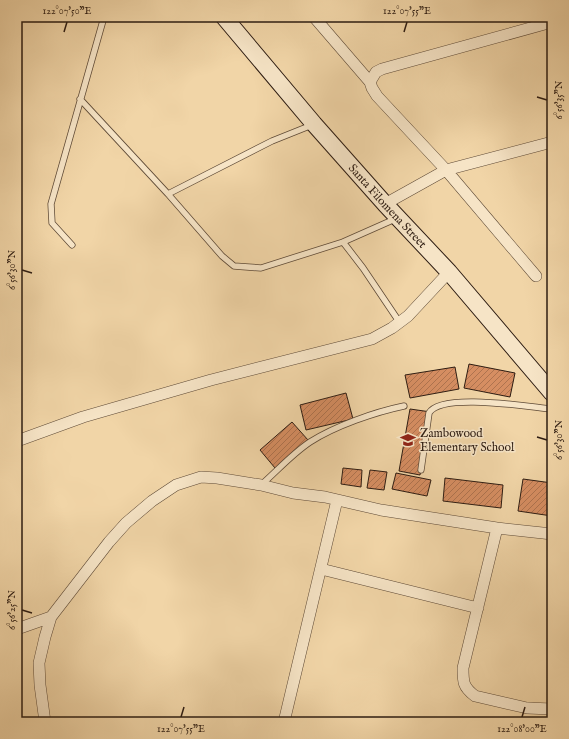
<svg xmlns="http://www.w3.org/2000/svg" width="569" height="739" font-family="'IM FELL English',serif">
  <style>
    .building { fill: url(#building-hatch); stroke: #2d1c12 }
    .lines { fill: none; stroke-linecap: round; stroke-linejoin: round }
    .lane-casing { stroke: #5e4a37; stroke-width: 7 }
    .street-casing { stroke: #5e4a37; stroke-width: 12 }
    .secondary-casing { stroke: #2d1c12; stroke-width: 18 }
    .lane { stroke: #f6e4c6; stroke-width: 5.5 }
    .street { stroke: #f6e4c6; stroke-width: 11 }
    .secondary { stroke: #f6e4c6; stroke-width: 16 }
    .ticks { fill: none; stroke: #2d1c12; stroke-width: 1.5 }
    .labels { text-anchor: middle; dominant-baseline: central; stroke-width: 3; stroke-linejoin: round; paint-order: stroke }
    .street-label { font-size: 12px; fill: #2d1c12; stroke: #f6e4c6 }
    .poi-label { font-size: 12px; fill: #2d1c12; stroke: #f6e4c6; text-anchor: start }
    .neatline { fill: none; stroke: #2d1c12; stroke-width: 1.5 }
    .ticks-label { font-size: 10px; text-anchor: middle; fill: #2d1c12 }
  </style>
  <defs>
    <pattern id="building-hatch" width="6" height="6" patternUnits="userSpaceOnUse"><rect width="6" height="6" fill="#d68e62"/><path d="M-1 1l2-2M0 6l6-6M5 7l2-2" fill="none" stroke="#ae734f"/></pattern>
  </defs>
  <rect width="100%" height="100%" fill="#f1d5a7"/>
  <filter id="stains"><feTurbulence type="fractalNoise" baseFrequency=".005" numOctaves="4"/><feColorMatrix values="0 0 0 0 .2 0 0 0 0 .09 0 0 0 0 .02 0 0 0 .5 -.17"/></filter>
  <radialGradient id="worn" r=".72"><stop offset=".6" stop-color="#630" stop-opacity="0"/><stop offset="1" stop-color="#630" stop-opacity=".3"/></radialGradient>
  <path class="building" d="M469,364L515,373L510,397L464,388Z
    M455,367L459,389L410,398L405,375Z
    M346,393L353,419L306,430L300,405Z
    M410,409L431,412L420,475L399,471Z
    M292,422L308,440L275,468L260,450Z
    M343,468L362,470L361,487L341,484Z
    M370,470L387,472L384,490L367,488Z
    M396,473L431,480L427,496L392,489Z
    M445,478L503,485L501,508L443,501Z
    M523,479L552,483V516L518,511Z"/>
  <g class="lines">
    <g class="lane-casing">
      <path id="lane" d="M80,99L168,194L222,256L234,266L261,268L343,242L363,268L400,323
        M168,194L272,141L312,125
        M343,242L395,219
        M72,245L52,223L51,204L104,17
        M421,470L429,413C441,392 529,407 552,409
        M261,485C277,471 292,454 310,442C335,426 375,412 404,406"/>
    </g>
    <g class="street-casing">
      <path id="street" d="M314,17L370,82L372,88L377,96L446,170L536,276
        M370,82L376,72L382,69L552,22
        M385,204L446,170L552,142
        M17,441L83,417L211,380L372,339L392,328L408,316L449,272
        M497,528L463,668C463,682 463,687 475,696L527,708L552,709
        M321,569L478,608
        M17,629L51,617
        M45,722L40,685L39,663L45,637L51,617L109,542L126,523L152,501L176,485L201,477L217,478L261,485L293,493L325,497L381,510L497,528L552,534
        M284,722L337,500"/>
    </g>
    <g class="secondary-casing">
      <g id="secondary">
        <path id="s1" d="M224,17L314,124L385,204L449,272L552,393"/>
      </g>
    </g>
    <use href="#lane" class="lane"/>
    <use href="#street" class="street"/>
    <use href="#secondary" class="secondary"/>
  </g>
  <path class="ticks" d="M64,32L67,22M404,32L407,22M537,97L547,100M22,270L32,273M537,437L547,440M22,610L32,613M181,717L184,707M522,717L525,707"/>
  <defs>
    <g id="school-bare" transform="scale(1.2)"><path d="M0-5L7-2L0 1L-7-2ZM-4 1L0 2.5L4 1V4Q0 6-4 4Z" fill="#8f2418" stroke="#f6e4c6" stroke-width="2.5" paint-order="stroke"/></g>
  </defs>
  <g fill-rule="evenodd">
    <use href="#school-bare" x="408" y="440"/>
  </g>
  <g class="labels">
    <g class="street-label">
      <text stroke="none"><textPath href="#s1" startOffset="250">Santa Filomena Street</textPath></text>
    </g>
    <g class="poi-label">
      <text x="420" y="433">Zambowood<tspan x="420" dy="14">Elementary School</tspan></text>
    </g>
  </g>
  <rect width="569" height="739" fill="none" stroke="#f1d5a7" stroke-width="44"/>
  <rect x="22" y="22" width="525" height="695" class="neatline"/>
  <g class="ticks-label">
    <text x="67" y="14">122°07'50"E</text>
    <text x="407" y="14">122°07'55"E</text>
    <text transform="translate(558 100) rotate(-90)" y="4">6°56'35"N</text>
    <text transform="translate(11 270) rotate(-90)" y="4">6°56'30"N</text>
    <text transform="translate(558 440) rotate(-90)" y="4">6°56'30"N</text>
    <text transform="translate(11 610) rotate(-90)" y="4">6°56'25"N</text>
    <text x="181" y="732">122°07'55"E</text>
    <text x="522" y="732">122°08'00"E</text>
  </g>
  <rect width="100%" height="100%" filter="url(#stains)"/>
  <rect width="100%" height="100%" fill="url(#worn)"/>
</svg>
